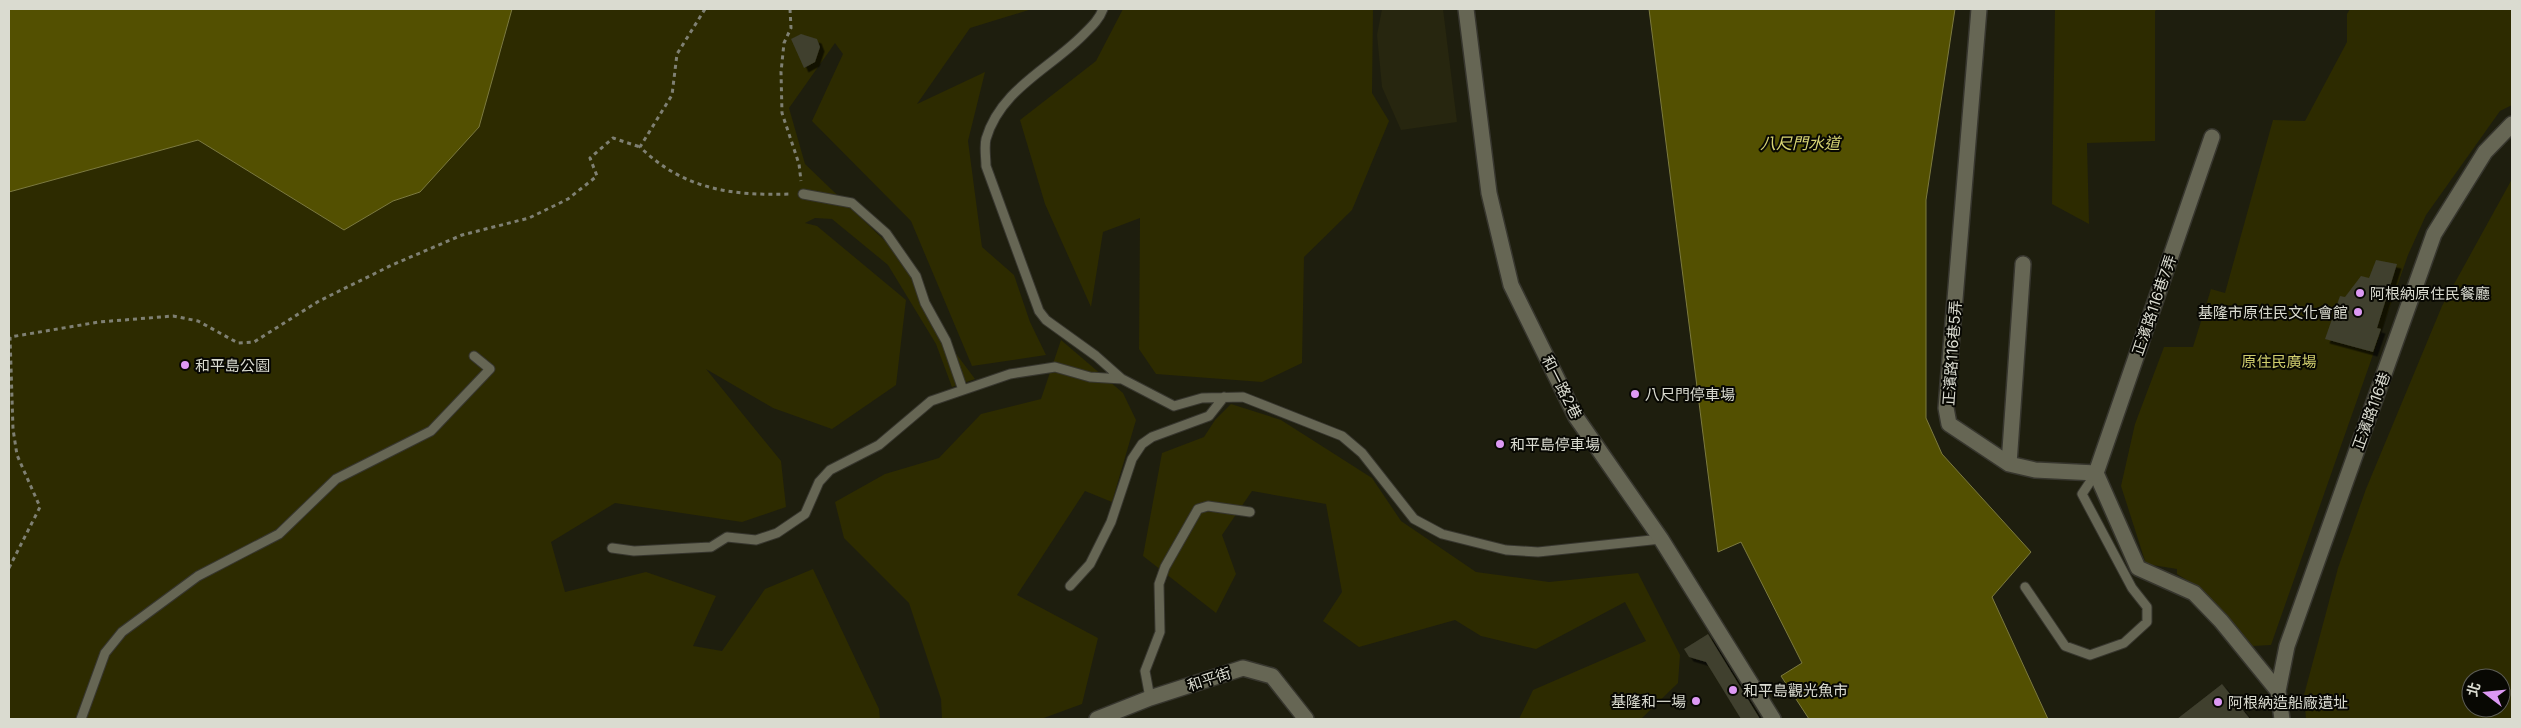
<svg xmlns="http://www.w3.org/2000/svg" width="2521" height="728" font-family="Inter,'Noto Sans TC',sans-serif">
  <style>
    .built { fill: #27260f }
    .green { fill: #2d2b00; fill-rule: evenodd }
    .water { fill: #535001; stroke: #7c7a3f }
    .building { fill: #3f3f2e; filter: url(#shadow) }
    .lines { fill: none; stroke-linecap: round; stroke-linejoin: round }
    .service-casing { stroke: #37362e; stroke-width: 11 }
    .minor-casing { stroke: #37362e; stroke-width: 18 }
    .path { stroke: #7f8073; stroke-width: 3; stroke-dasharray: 4 4; stroke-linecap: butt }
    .service { stroke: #666654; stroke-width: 9 }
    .minor { stroke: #666654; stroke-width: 15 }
    .poi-dot { fill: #dd99f4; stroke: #080803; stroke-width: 2 }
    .labels { text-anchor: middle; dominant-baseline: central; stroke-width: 4; stroke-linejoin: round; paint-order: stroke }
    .poi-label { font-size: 15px; fill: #dadbd0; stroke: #080803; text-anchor: start }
    .street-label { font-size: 15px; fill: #dadbd0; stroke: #080803 }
    .park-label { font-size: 15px; fill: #d0cd6d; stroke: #080803 }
    .water-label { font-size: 16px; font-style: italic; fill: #d7d474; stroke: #080803 }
  </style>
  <defs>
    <filter id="shadow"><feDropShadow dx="4.5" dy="4.5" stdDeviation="0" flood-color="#0009"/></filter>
  </defs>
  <rect width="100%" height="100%" fill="#1e1e0e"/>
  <path class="built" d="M1382,9H1443L1457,122L1401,130L1382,87L1377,35Z"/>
  <path class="green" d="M512,9H1032L970,28L917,104L985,72L968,141L982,247L1014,275L1030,322L1046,355L972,366L911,221L812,121L843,54L835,43L789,108L805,164L911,266L954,351L975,379L952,387L936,344L888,265L832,219L815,218L805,223L817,226L906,300L896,385L832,429L773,408L706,369L781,461L786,507L742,522L615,503L551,542L565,592L646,572L716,596L693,646L722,651L765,589L813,569L879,709L880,719H9V192L198,140L344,230L393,201L420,192L501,51Z
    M1123,9H1373L1372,93L1389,121L1352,210L1304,257L1302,363L1262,382L1156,374L1139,349L1140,218L1103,232L1091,307L1045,204L1020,120L1096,61Z
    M2055,9H2157L2155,11V141L2087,143L2089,224L2052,204Z
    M2350,9H2512V105L2500,111L2426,215L2408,255L2271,645L2253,646L2201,589L2177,574V569L2146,564L2121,486L2135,424L2164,347H2193L2211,289L2225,293L2273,120L2305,121L2347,42V14Z
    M2512,179V717L2510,719H2306L2304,695L2338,568L2366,489L2442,306ZM2471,678H2501V708H2471Z
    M1061,340L1123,393L1136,420L1112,502L1085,491L1017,595L1098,638L1082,704L1041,719H942L941,699L909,603L844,538L835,502L885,474L939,458L981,414L1041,399Z
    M1231,404L1281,420L1372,478L1401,521L1476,572L1549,582L1638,573L1680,655L1678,683L1641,719H1519L1533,690L1646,641L1625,602L1536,649L1481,636L1455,620L1359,647L1323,621L1342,592L1326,504L1252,491L1222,535L1236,574L1216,613L1143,556L1162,453L1204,437L1215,420Z"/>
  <path class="water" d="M9,9H512L479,127L420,192L393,201L344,230L198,140L9,192Z
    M1649,9H1955L1926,200V418L1942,454L2031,552L1992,597L2048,719H1809L1781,676L1802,663L1741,542L1718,552Z"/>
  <path class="building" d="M801,34L817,39L820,47L815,62L804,68L791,39Z
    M2376,260L2397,264L2377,328L2381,329L2373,352L2325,339L2340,296L2345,297L2361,276L2369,278Z
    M1708,634L1760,719H1741L1706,662L1689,657L1684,649Z
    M2222,684L2250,719H2177Z"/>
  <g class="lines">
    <g class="service-casing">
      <path id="service" d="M1103,9C1099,20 1091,27 1082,36C1049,69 1000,90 986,139C984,147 986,158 986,166L1039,311L1046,320L1096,356L1122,379L1174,406L1202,398L1243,397L1342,436L1362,453L1414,519L1442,534L1506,550L1538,552L1661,539
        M803,194L852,203L886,233L916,276L925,303L946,341L963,390
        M612,548L634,551L711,547L727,537L756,540L777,533L805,514L819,482L830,470L879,445L931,401L1010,374L1055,367L1090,377L1122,379
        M1070,586L1090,564L1111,522L1132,459L1142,444L1152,437L1209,416L1224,397
        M2025,587L2065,646L2090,655L2124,643L2147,622V607L2132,588L2082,494L2096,473
        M1150,698L1145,671L1160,632L1159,584L1165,567L1198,509L1208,506L1250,512
        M81,719L105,653L122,632L198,576L279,534L336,479L431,431L490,369L474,356"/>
    </g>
    <g class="minor-casing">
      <path id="minor" d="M1466,9L1489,193L1511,285L1576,417L1661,539L1773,719
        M1979,9L1946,408L1949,424L2009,464L2035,470L2096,473L2138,568L2194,593L2221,621L2278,691
        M2009,464L2023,264
        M2096,473L2212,137
        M1097,719L1150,698L1243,668L1272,676L1306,719
        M2282,719L2278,691L2287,646L2434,234L2485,152L2512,124"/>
    </g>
    <path class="path" d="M705,9L677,54L672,95L640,147C684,190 733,196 792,194
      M790,9L791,28L784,43L781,72L782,113L799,164L801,181
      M9,568L40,507L17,455L13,429L10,337L99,322L173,316L198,321L238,343L254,342L319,301L392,265L462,235L529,218L568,199L597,176L590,158L613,138L640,147"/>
    <use href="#service" class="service"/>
    <use href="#minor" class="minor"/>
  </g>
  <g class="poi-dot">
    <circle cx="2360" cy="293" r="5"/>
    <circle cx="2358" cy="312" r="5"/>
    <circle cx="185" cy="365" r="5"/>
    <circle cx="1635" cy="394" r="5"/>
    <circle cx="1500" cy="444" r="5"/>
    <circle cx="1733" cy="690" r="5"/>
    <circle cx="1696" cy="701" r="5"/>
    <circle cx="2218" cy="702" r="5"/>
  </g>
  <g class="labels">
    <g class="poi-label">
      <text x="2370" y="293">阿根納原住民餐廳</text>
      <text x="2348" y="312" text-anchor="end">基隆市原住民文化會館</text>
      <text x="195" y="365">和平島公園</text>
      <text x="1645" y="394">八尺門停車場</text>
      <text x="1510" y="444">和平島停車場</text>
      <text x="1743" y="690">和平島觀光魚市</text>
      <text x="1686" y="701" text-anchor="end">基隆和一場</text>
      <text x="2228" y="702">阿根納造船廠遺址</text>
    </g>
    <g class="street-label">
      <text transform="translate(2154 305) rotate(-71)">正濱路116巷7弄</text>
      <text transform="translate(1952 353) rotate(-86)">正濱路116巷5弄</text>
      <text transform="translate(1562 387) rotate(63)">和一路2巷</text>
      <text transform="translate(2371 411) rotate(-70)">正濱路116巷</text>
      <text transform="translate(1209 679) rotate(-18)">和平街</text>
    </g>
    <g class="park-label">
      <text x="2279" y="361">原住民廣場</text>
    </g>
    <g class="water-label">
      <text x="1800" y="143">八尺門水道</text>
    </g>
  </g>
  <rect width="2521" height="728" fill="none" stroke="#dadbd0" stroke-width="20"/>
  <g transform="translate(2486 693) rotate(286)"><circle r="24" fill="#080803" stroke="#5c5c55"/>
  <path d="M0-4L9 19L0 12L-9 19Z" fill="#dd99f4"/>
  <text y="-8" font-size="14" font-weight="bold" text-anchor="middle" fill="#dadbd0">北</text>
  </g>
</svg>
